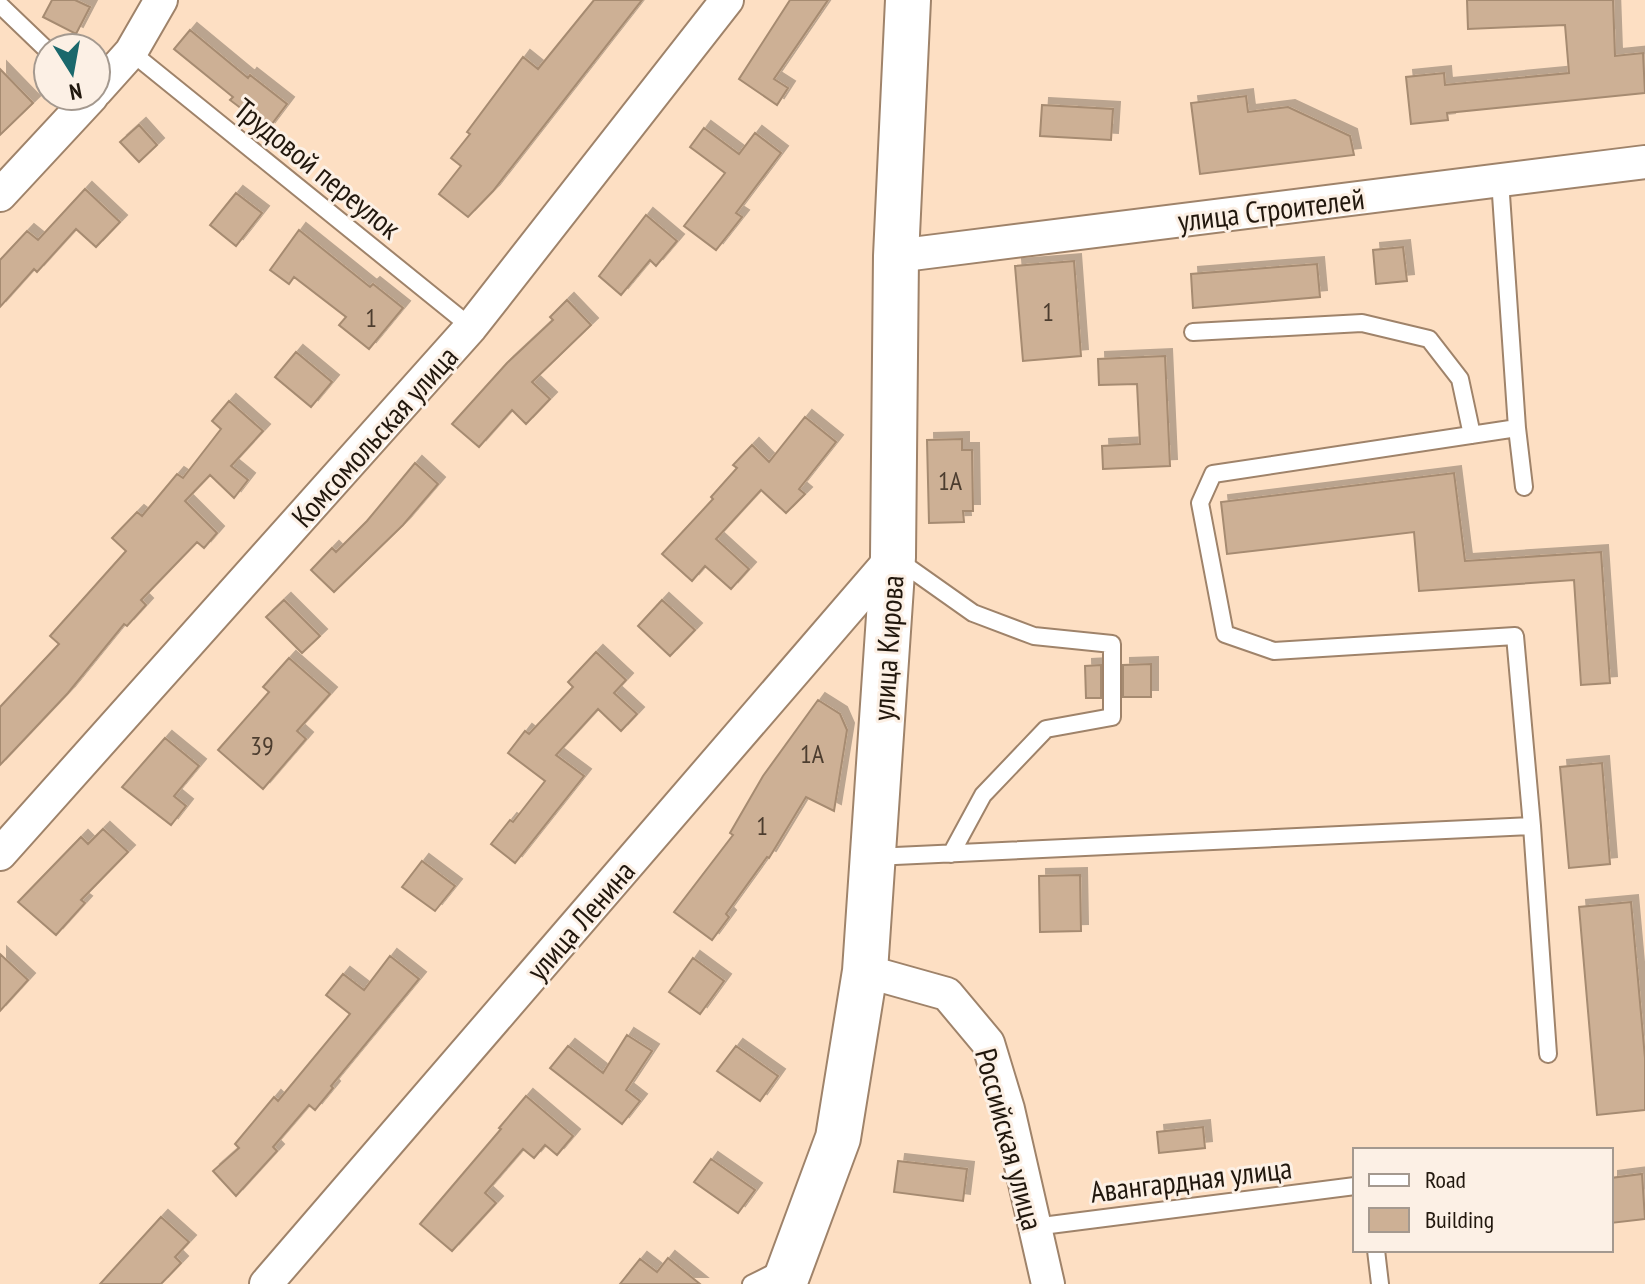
<svg xmlns="http://www.w3.org/2000/svg" width="1645" height="1284" font-family="'PT Sans Narrow',sans-serif">
  <style>
    .building { fill: #cdb095; stroke: #a68b71; stroke-width: 2; filter: url(#shadow) }
    .lines { fill: none; stroke-linecap: round; stroke-linejoin: round }
    .lane-casing { stroke: #9f836a; stroke-width: 20 }
    .street-casing { stroke: #9f836a; stroke-width: 36 }
    .secondary-casing { stroke: #9f836a; stroke-width: 48 }
    .lane { stroke: #fff; stroke-width: 16 }
    .street { stroke: #fff; stroke-width: 32 }
    .secondary { stroke: #fff; stroke-width: 44 }
    .labels { text-anchor: middle; dominant-baseline: central; stroke-width: 6; stroke-linejoin: round; paint-order: stroke }
    .number-label { font-size: 26px; fill: #4c3d2f }
    .street-label { font-size: 30px; fill: #21170d; stroke: #fcf0e5 }
  </style>
  <defs>
    <filter id="shadow"><feDropShadow dx="7" dy="-7" stdDeviation="0" flood-color="#0004"/></filter>
  </defs>
  <rect width="100%" height="100%" fill="#fddfc3"/>
  <path class="building" d="M52,0H75L90,7L76,34L43,17Z
    M594,0H642L493,191L468,217L439,194L461,166L451,158L470,134L467,132L523,57L538,69Z
    M790,0H828L774,79L788,88L777,105L739,79Z
    M1467,0H1613L1615,56L1643,53L1645,93L1447,113L1448,120L1411,124L1406,77L1444,73L1445,85L1569,73L1565,25L1468,29Z
    M190,30L248,78L250,75L287,104L268,129L230,100L233,97L174,49Z
    M0,69L33,103L0,135Z
    M1246,96L1248,112L1288,107L1350,136L1354,155L1200,174L1191,103Z
    M1042,105L1113,109L1111,140L1040,136Z
    M139,125L157,145L139,162L120,142Z
    M704,128L739,154L755,133L781,153L736,213L742,217L716,250L684,226L725,173L690,147Z
    M85,189L120,222L96,247L76,229L37,272L34,269L0,307V260L27,231L38,240Z
    M236,193L262,213L236,246L210,225Z
    M646,215L677,241L656,266L650,260L621,295L599,276Z
    M299,230L370,287L373,284L403,308L369,349L339,325L346,317L294,277L289,284L270,270Z
    M1403,247L1407,281L1376,284L1373,250Z
    M1074,261L1081,356L1023,361L1015,266Z
    M1317,264L1320,297L1193,308L1191,274Z
    M567,300L591,325L532,382L550,399L526,424L512,410L479,447L452,424L507,363L553,320L550,317Z
    M296,352L332,382L311,407L275,377Z
    M1165,356L1170,466L1103,469L1102,446L1140,444L1137,384L1099,385L1098,359Z
    M229,401L263,431L231,466L248,480L234,498L210,475L185,501L217,533L204,548L197,542L141,600L146,605L127,626L124,624L68,693L0,765V707L59,644L50,636L126,551L112,538L137,512L142,516L177,474L183,478L221,429L212,421Z
    M805,417L836,442L799,489L805,494L786,513L761,490L716,539L749,569L731,589L705,566L692,581L662,554L713,499L711,497L737,468L733,465L752,445L769,462Z
    M962,439V450H972L973,511H963L964,522L929,523L927,440Z
    M415,463L438,484L403,525L334,592L311,570L332,548L336,552L367,521Z
    M1454,473L1465,561L1601,552L1610,683L1581,685L1574,580L1419,591L1414,532L1227,554L1221,502Z
    M284,600L320,636L302,653L266,617Z
    M662,600L695,630L670,656L638,626Z
    M596,652L626,680L614,693L637,714L621,731L598,709L556,755L584,776L515,863L491,844L510,820L513,822L545,781L508,753L525,731L529,734L573,687L568,682Z
    M289,658L330,694L297,731L306,739L263,789L218,750L269,692L263,687Z
    M1151,664V697H1123V665Z
    M1101,665V698H1086L1085,666Z
    M818,700L840,714L847,730L834,811L806,797L769,858L767,857L726,914L729,917L712,940L674,912L733,835L730,833L763,776Z
    M165,738L199,766L174,796L186,806L171,825L122,787Z
    M1602,763L1610,864L1569,868L1560,767Z
    M103,829L128,852L81,900L85,903L56,935L18,902L81,837L88,844Z
    M422,861L455,886L435,911L402,887Z
    M1080,875L1081,931L1040,932L1039,876Z
    M1631,902L1645,1058V1110L1597,1115L1579,907Z
    M0,954L28,980L0,1011Z
    M390,956L419,979L331,1086L333,1088L315,1110L309,1105L273,1147L277,1151L236,1196L213,1171L239,1148L235,1144L274,1097L278,1101L350,1014L326,995L343,974L364,990Z
    M693,958L724,981L700,1014L669,992Z
    M627,1035L652,1051L626,1090L640,1101L622,1124L550,1068L568,1046L603,1073Z
    M736,1046L778,1076L760,1101L717,1071Z
    M526,1096L573,1136L557,1155L545,1145L534,1158L523,1149L485,1193L496,1203L452,1251L420,1224L501,1129L499,1128Z
    M1203,1127L1205,1148L1159,1153L1157,1132Z
    M711,1159L755,1190L738,1213L694,1182Z
    M898,1161L967,1169L963,1201L894,1192Z
    M1642,1174L1645,1219L1611,1223V1178Z
    M161,1217L189,1242L175,1257L181,1263L161,1284H100Z
    M668,1258L700,1284H620L640,1259L657,1272Z"/>
  <g class="lines">
    <g class="lane-casing">
      <path id="lane" d="M0,5L48,51
        M131,52L471,327
        M1500,180L1517,428
        M1193,332L1362,323L1429,339L1460,379L1472,435
        M1524,487L1517,428L1213,474L1200,503L1225,634L1274,651L1515,636L1532,826
        M898,560L973,613L1034,636L1112,644V717L1046,729L983,795L951,854
        M874,857L1532,826L1548,1054
        M1034,1227L1355,1186
        M1376,1250L1380,1284
        M751,1284L781,1269"/>
    </g>
    <g class="street-casing">
      <path id="street" d="M96,91L131,52L161,0
        M0,195L92,96
        M896,256L1645,162
        M0,854L471,327L727,0
        M865,971L947,994L988,1043L1008,1109L1048,1284
        M266,1284L893,557"/>
    </g>
    <g class="secondary-casing">
      <path id="secondary" d="M784,1284L838,1138L865,971L893,557L896,256L908,0"/>
    </g>
    <use href="#lane" class="lane"/>
    <use href="#street" class="street"/>
    <use href="#secondary" class="secondary"/>
  </g>
  <g class="labels">
    <g class="number-label">
      <text x="1048" y="311">1</text>
      <text x="371" y="317">1</text>
      <text x="950" y="480">1A</text>
      <text x="262" y="745">39</text>
      <text x="812" y="753">1A</text>
      <text x="762" y="825">1</text>
    </g>
    <g class="street-label">
      <text transform="translate(318 168) rotate(39)">Трудовой переулок</text>
      <text transform="translate(1271 209) rotate(-7)">улица Строителей</text>
      <text transform="translate(374 436) rotate(-48)">Комсомольская улица</text>
      <text transform="translate(887 648) rotate(-86)">улица Кирова</text>
      <text transform="translate(580 920) rotate(-49)">улица Ленина</text>
      <text transform="translate(1010 1139) rotate(75)">Российская улица</text>
      <text transform="translate(1191 1179) rotate(-7)">Авангардная улица</text>
    </g>
  </g>
  <rect x="1353" y="1148" width="260" height="104" fill="#fcf0e5" stroke="#a4998f" stroke-width="2"/>
  <rect x="1369" y="1174" width="40" height="12" fill="#ffffff" stroke="#a4998f" stroke-width="2"/>
  <text x="1425" y="1188" font-size="24" fill="#21170d">Road</text>
  <rect x="1369" y="1208" width="40" height="24" fill="#cdb095" stroke="#a4998f" stroke-width="2"/>
  <text x="1425" y="1228" font-size="24" fill="#21170d">Building</text>
  <g transform="translate(72 72) rotate(169)"><circle r="38" fill="#fcf0e5" stroke="#a4998f" stroke-width="2"/>
  <path d="M0-6L14 30L0 20L-14 30Z" fill="#1a686c"/>
  <text y="-12" font-size="22" font-weight="bold" text-anchor="middle" fill="#21170d">N</text>
  </g>
</svg>
